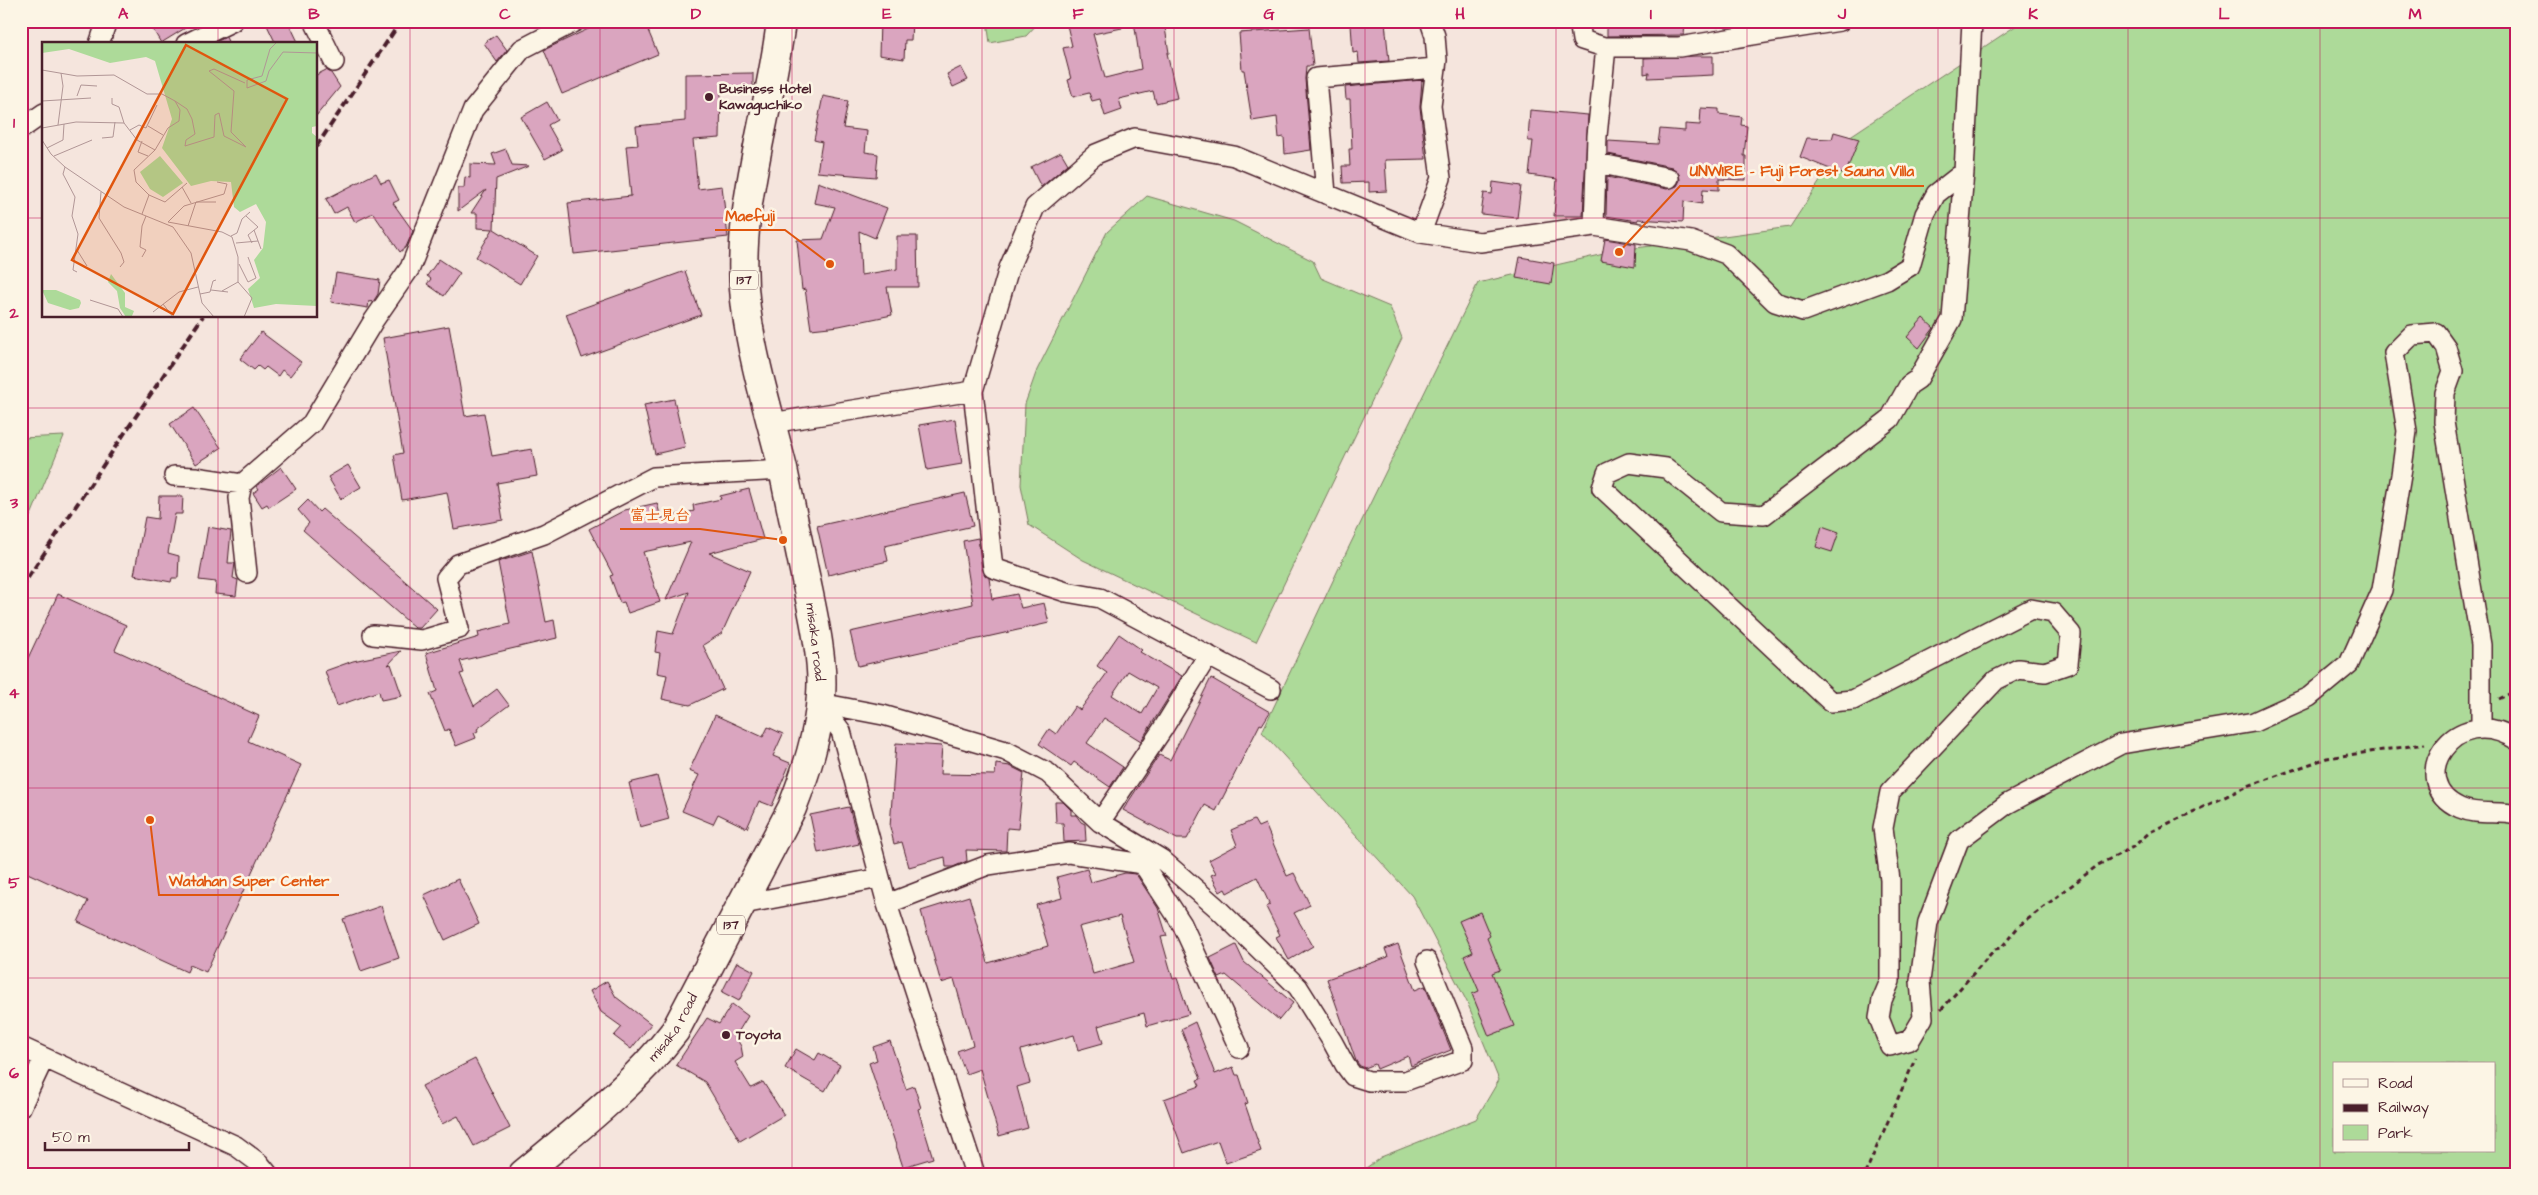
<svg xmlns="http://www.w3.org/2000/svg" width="2538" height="1195" font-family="'Architects Daughter','Klee One',sans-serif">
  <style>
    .green { fill: #adda99; stroke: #7c7c62; fill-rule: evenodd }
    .building { fill: #daa5bf; stroke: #4a1f2b; fill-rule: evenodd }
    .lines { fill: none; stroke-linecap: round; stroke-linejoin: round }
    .minor-casing { stroke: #4a1f2b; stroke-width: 22 }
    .highway-casing { stroke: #4a1f2b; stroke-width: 31 }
    .path { stroke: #4a1f2b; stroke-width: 3; stroke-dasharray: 5 4; stroke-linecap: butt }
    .minor { stroke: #fcf5e5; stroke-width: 19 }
    .highway { stroke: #fcf5e5; stroke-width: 28 }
    .rail { stroke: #4a1f2b; stroke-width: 4; stroke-dasharray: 8 4; stroke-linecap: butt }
    .grid { fill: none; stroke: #c2185b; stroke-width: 1; stroke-opacity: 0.55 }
    .poi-dot { fill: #4a1f2b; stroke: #fcf5e5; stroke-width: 2 }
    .labels { text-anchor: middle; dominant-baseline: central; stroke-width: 5; stroke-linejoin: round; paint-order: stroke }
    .shield { fill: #fcf5e5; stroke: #7f5f63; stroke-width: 1 }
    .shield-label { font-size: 12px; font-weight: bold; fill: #4a1f2b }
    .poi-label { font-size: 14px; font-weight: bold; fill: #4a1f2b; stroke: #fcf5e5; text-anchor: start }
    .street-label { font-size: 14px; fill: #4a1f2b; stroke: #fcf5e5 }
    .inset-road { fill: none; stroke: #b19696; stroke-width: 1 }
    .view { fill: #e0560e; fill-opacity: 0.15; stroke: #e0560e; stroke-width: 2.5 }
    .inset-edge { fill: none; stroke: #4a1f2b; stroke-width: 2.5 }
    .leader { fill: none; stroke: #e0560e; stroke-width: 2 }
    .callout-dot { fill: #e0560e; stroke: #fcf5e5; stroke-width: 2 }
    .callout-label { font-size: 15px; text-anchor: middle; font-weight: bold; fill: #e0560e; stroke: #fcf5e5; stroke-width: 5; stroke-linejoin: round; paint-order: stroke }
    .neatline { fill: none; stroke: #c2185b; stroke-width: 2 }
    .grid-label { font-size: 16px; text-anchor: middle; font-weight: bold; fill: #c2185b }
  </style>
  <rect width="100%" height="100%" fill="#f5e5dd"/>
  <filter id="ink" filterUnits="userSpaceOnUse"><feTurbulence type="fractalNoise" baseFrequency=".02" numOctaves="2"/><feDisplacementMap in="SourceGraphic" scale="10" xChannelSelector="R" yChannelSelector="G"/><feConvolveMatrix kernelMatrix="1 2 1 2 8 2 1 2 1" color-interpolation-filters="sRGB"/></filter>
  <g filter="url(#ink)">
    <path class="green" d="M987,21H1040L1026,36L990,43Z
      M2023,21H2517V1174H1358L1381,1157L1476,1119L1499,1080L1467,1002L1412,896L1262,732L1345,555L1478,283L1621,250L1790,227L1849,137ZM2334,1064H2494V1151H2334Z
      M1147,196L1234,221L1313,261L1321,278L1390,307L1402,338L1256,642L1083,560L1029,525L1021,485L1025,404L1037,370L1107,232Z
      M64,436L32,513L21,532V438Z"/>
    <path class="building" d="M148,21H207L197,26L195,22L161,43Z
      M265,21H288L299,44H276Z
      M605,21H644L658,54L562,94L544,50Z
      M880,21H912L911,40H905L904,59L879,55Z
      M1066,21H1121L1122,28L1093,34L1105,78L1141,69L1134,21H1164L1169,53H1167L1177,98L1156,103L1153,91L1119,99L1122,110L1105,116L1100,99L1092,101L1089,93L1073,97L1068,80L1071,79L1063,48L1072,46Z
      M1607,21L1685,23L1684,35L1607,36Z
      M1385,22L1389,61L1359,63L1358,52L1353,53L1351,25Z
      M1309,28L1313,66H1306L1305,79L1311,150L1285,154L1284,137L1279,138L1277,117L1252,121L1244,70H1242L1239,33Z
      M496,35L507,50L497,62L484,43Z
      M226,37L229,44H212Z
      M1696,56H1713V75L1648,78L1649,73L1644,74V58Z
      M961,67L968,80L953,87L947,74Z
      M326,70L331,73L340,87L316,116V75Z
      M753,73V91L721,92L720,138L693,140L698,189L722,186L728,237L574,254L568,203L631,196L626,146L638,145L636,126L685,121V74Z
      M1422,80L1420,107L1426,159L1385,160L1387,191L1369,192V182L1343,183L1342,166H1350L1349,149H1352L1350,99H1346L1345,87Z
      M823,96L848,101L843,128L867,131L865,152L878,154L876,177L817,172L822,142L814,140Z
      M547,102L557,120L548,125L562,150L545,159L521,117Z
      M1701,108L1719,109V114L1742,117L1741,125L1747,126L1744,156H1746V180L1719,179V190L1703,189L1702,204L1684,201L1683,222L1638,219V221L1606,216L1607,177L1667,189L1677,186L1680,180L1679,174L1672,167L1608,154V141L1658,144L1660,129L1685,131V124L1700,125Z
      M1530,110L1588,115L1583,216H1554L1557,179L1529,175L1533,141H1528Z
      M1834,132L1859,139L1845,175L1800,157L1807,138L1832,139Z
      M506,149L512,165L529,166L496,179L494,229L537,256L520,284L476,257L493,229L477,228V213H471L486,190L458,211V188H464L465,177L470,178V164L496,165L492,154Z
      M1061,152L1068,164L1041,187L1031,167Z
      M376,173L381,183L389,180L399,200L393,203L413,231L406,247L400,252L373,213L355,222L347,207L334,214L326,199Z
      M818,182L887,208L875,238L859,231L861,275L897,269V236H917L918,287H887L892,315L839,326L811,329L805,289L802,290L797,240L823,239L835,207L814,203Z
      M1493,182L1521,186L1517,218L1481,214L1484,193L1492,194Z
      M1605,239L1636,244L1635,267L1601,261Z
      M1520,257L1554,263L1551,284L1516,278Z
      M439,259L460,273L444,296L427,284L431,279L427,276Z
      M685,271L701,315L582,358L566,314Z
      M336,273L380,280L378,294L373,302L369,301L368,308L331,302Z
      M1923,318L1934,328L1919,348L1907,337Z
      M449,326L465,416L484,413L492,456L532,449L537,476L497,483L503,520L454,529L447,492L402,500L394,455L403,453L383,338Z
      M261,332L301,362L290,376L282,370L278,376L266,367L263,370L258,366L254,370L240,359Z
      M674,399L685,447L655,454L644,405Z
      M194,408L221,448L196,464L170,424Z
      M955,419L962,464L927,470L919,425Z
      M348,465L361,487L341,499L328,477Z
      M281,467L296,489L269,507L267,504L262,507L253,493L259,489L257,486Z
      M749,489L763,539L709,553L750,571L722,633L703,645L723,689L690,705L662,699L667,675L657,673L660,653L655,652L658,631L673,634L689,592L666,600L691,542L643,552L660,602L628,613L624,602L620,603L610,576L613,575L589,529L625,510L657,503L661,518L694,511L693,505L721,499L720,496Z
      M965,493L973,526L885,546L888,561L828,575L817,526Z
      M159,496H183L182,514H175L168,553L179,556L178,578H172L171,582L134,575L145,517L158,519Z
      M308,500L319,512L322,509L437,609L420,628H415L303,530L309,523L298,510Z
      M1822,526L1839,532L1832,552L1816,547Z
      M208,527L231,531L228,563H235L233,578L238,580L236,596L215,594L216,582L199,580Z
      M978,538L982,569L989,578L992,599L1017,594L1021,608L1044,603L1049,623L858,666L850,632L973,604L963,541Z
      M532,551L546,622L554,620L557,638L460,661L464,673L460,674L474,706L497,689L509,705L477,729L478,731L474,733L476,738L456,746L449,729L445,731L430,694L437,691L426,653L479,637L478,632L510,624L498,562Z
      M58,594L126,625L115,650L259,716L248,741L301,765L206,972L190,965L187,972L78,922L88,901L21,870V673Z
      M1119,634L1142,650L1140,652L1182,676L1141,741L1104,718L1087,743L1123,767L1110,787L1074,762L1071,766L1039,744L1049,729L1056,734L1075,706L1080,710L1107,673L1097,666ZM1128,671L1157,688L1142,714L1112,695Z
      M401,651L388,665L391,664L402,696L381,700L379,691L337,706L325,671L353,661Z
      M1211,678L1270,712L1262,725L1260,724L1216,811L1205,805L1187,839H1177L1123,810L1159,755L1170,760Z
      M715,715L763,737L768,727L783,734L773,756L790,763L772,806L759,801L747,828L718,814L713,824L682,811L699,775L689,771Z
      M896,743L942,746L940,774L995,775L996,764L1010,766L1024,773L1018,829L1007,828L1006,851L966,850L967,861L953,867H946L945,857L909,867L902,842L894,844L890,827Z
      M657,776L669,819L640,827L629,783Z
      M1055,802H1063L1071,810V815H1076L1081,822L1085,824L1086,841L1064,842L1063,823H1056Z
      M849,807L859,844L818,853L810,815Z
      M1254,820L1258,827L1265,824L1287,876L1294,873L1310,905L1294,913L1313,946L1289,960L1276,937L1280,935L1266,907L1270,905L1257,877L1227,893L1225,889L1220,892L1211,875L1216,873L1209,860L1237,845L1231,830Z
      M1087,869L1091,882L1125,873L1136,874L1158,908L1167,936L1161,937L1173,979L1177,978L1189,1014L1147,1026L1144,1013L1098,1026L1103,1043L1078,1050L1074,1035L1021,1050L1030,1083L1017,1087L1028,1128L999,1136L980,1069L966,1074L957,1051L973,1045L954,979L941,983L921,911L969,896L988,963L1048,946L1036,905L1062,898L1057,877ZM1120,916L1134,962L1093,974L1079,927Z
      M458,879L479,924L445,940L424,895Z
      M381,906L399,958L361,971L343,919Z
      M1480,912L1490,936L1487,938L1500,970L1492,973L1514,1026L1489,1036L1472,994L1479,991L1464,956L1473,952L1459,921Z
      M1398,944L1415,990L1425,986L1451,1050L1411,1066L1408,1056L1377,1069L1375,1064L1365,1068L1360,1066L1356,1061L1327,979L1388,957L1385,949Z
      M1236,945L1244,962L1293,1003L1279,1020L1226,975L1219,978L1210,958Z
      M737,962L754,971L739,1001L722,992Z
      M607,981L616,997L651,1024L631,1049L614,1036L622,1027L601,1012L590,991Z
      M732,1004L748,1016L735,1037L741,1046L743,1057L735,1062L751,1088L763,1082L784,1115L740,1141L705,1082L676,1065L707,1018L719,1024Z
      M1195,1022L1215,1074L1233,1067L1236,1075H1239L1248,1103L1245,1104L1261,1151L1226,1163L1218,1141L1184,1153L1164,1099L1200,1086L1197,1080L1201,1079L1181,1029Z
      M890,1041L906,1089L914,1086L921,1108L918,1109L933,1158L903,1167L869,1063L877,1060L873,1047Z
      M796,1049L815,1060L819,1053L840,1065L825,1091L785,1068Z
      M475,1059L510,1128L474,1146L458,1116L442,1124L422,1086Z"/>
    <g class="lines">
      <g class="minor-casing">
        <path id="minor" d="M314,21L334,62
          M1579,21L1582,40L1604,47H1679L1840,21
          M99,44L107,21
          M186,44L233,21
          M21,129L44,113
          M1597,163L1669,178
          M1964,172L1952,319L1918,379L1909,385L1890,419L1764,515L1721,512L1666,468L1629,463L1607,473L1602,488L1831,702L1853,700L2031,609L2053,613L2071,634L2068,664L2045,672L2018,669L1996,680L1890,792L1883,828L1890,880V981L1882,1000L1879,1018L1890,1046L1910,1040L1923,1018L1920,981L1928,922L1959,840L2007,804L2121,744L2254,722L2309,697L2349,664L2382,590L2401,475L2407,431L2394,353L2412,335L2436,333L2446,347L2453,371L2445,393L2444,422L2481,645V729
          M1326,194L1316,78L1436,68
          M1594,226L1597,136L1606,47
          M1421,233L1441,178L1431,106L1437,60L1435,36L1430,21
          M973,391L993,568L1066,592L1100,598L1271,689
          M771,423L973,391L1009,268L1035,207L1096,154L1135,138L1234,156L1421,233L1480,242L1594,226L1691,241L1726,254L1775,302L1803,311L1887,280L1910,266L1925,214L1936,194L1964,172L1972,21
          M174,476L195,477L242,484L312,423L374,320L410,268L473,110L522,49L576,21
          M242,484L239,498L247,573
          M373,635L422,640L459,629L446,578L458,564L544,534L654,477L783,470
          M2517,740C2453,699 2403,783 2460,808C2478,816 2498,810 2517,815
          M1100,822L1162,730L1208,655
          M743,904L880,878
          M887,904L988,865L1069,853L1143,864L1182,924L1239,1048
          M21,1047L236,1146L259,1163L268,1174
          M21,1107L44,1058
          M975,1174L887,904L841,731L820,703L883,715L1006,751L1048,773L1100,822L1161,859L1216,907L1298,987L1332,1041L1345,1065L1353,1076L1369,1081H1405L1463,1060V1048L1427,961"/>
      </g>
      <g class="highway-casing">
        <g id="highway">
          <path id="s1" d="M523,1174C577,1129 632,1087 675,1031L792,808C806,772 819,734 821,695C824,661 813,614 806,580C798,543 791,506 783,469C770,416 753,363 746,308C733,211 770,117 781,21"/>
        </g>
      </g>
      <path class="path" d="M2499,699L2517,690
        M1941,1010L1995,949L2001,948L2019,926L2098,865L2133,847L2150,832L2248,786L2327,758L2425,744
        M1865,1174L1916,1057"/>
      <use href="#minor" class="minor"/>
      <use href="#highway" class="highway"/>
      <path class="rail" d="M316,147L401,21
        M21,588L203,316"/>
    </g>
  </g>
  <path class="grid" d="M218,21V44M410,21V1174M600,21V1174M792,21V1174M982,21V1174M1174,21V1174M1365,21V1174M1556,21V1174M1747,21V1174M1938,21V1174M2128,21V1174M2320,21V1174M21,218H44M316,218H2517M218,316V1174M21,408H2517M21,598H2517M21,788H2517M21,978H2517"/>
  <g class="poi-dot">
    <circle cx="709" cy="97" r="5"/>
    <circle cx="726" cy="1035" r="5"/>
  </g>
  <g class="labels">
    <g class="shield">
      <rect x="730" y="270.5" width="28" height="19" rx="4"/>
      <rect x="717" y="915.5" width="28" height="19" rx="4"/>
    </g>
    <g class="shield-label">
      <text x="744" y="280">137</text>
      <text x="731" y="925">137</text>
    </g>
    <g class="poi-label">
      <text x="719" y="89">Business Hotel<tspan x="719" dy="16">Kawaguchiko</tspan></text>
      <text x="736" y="1035">Toyota</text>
    </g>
    <g class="street-label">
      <text transform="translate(815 642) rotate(83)">misaka road</text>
      <text stroke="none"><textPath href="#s1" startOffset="211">misaka road</textPath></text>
    </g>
  </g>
  <g transform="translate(42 42)">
    <rect width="275" height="275" fill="#f5e5dd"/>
    <path d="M0,0H275V84L270,85V91L275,95V264L234,262L212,266L206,247L218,236L212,218L221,206L224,180L214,162L198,170L192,165L189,140L169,139L149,144L120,106L130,77L113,19L104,15L68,21L27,7L0,11ZM118,114L141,141L121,155L108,147L98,130ZM69,232L83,251V265L92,269L90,274L84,275L78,266L75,249L66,240ZM0,248H14L38,258L39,261L37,266L28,268L6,261Z" fill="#adda99"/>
    <path class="inset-road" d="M235,0L228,7L220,34L205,38V46L224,39L227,29L241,10L275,11M0,28L35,34L72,33L105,52H120L133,59L138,68L137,79L126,86L113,108L92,128L94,140L107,153L100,172M35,54L39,43L55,44M70,56V62L77,65L82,81M0,59L49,56M133,59L145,67L150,77L153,92L144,98L143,104L172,95L173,73L177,71L182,94L204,105L189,90L192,49L167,29L172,27L203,41M16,83L21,44L19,31M106,84L121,93M0,86L34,80L82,81L95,98L113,108M88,88L97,83L104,86L115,63M60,96L71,95L73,80M0,98L9,112L23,125L82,165L131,185L149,211L160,261L172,275M100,99L96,110L106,114M5,106L21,98L22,82M12,114L50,98M23,125L21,132L33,155L30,174L36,192L31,228L35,230M175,140L185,142L182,152L142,164L126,180L180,190L190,195L196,215V240L210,256L202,275M140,145L149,161M59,150L57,176L79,211L82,220L78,225M107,153L123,160L145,141M204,174L216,185L206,193L210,201M146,184L154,160H174M212,188L219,207M189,194L195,191L200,177L208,170M194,201L216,199M35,208L45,224M100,215L104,208L98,205L100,184L104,174M197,222L206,240L214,236L206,215M169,248L186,250M180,249L196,240M158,252L168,250L171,239L174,238M48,258L76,267L81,275M121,262L131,275M111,270L137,250L156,245"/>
    <path class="view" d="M144,3L245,57L131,272L30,218Z"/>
    <rect width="275" height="275" class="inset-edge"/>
  </g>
  <path class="leader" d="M1619 252L1680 186H1924M830 264L785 230H715M783 540L700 529H620M150 820L159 895H339"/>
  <g class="callout-dot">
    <circle cx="1619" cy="252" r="5"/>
    <circle cx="830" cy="264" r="5"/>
    <circle cx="783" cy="540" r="5"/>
    <circle cx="150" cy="820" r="5"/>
  </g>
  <g class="callout-label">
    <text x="1802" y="176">UNWIRE - Fuji Forest Sauna Villa</text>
    <text x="750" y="221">Maefuji</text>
    <text x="660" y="520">富士見台</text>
    <text x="249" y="886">Watahan Super Center</text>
  </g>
  <rect width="2538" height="1195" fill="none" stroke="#fcf5e5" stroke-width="55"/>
  <rect x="2333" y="1062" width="162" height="90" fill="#fcf5e5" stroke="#b59f9b"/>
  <rect x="2343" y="1079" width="25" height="8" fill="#fcf5e5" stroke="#b59f9b"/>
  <text x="2378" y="1088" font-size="15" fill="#4a1f2b">Road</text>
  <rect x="2343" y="1104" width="25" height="8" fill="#4a1f2b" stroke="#b59f9b"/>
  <text x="2378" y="1112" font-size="15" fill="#4a1f2b">Railway</text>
  <rect x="2343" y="1125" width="25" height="15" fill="#adda99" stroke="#b59f9b"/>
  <text x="2378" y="1138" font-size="15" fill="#4a1f2b">Park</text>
  <path d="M45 1142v8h144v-8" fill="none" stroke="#4a1f2b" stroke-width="2.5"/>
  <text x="52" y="1142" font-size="15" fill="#4a1f2b" stroke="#fcf5e5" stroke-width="4" paint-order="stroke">50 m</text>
  <rect x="28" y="28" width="2482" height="1140" class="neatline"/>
  <g class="grid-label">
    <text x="123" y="19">A</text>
    <text x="314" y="19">B</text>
    <text x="505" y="19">C</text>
    <text x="696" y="19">D</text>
    <text x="887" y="19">E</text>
    <text x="1078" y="19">F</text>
    <text x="1269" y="19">G</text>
    <text x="1460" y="19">H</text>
    <text x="1651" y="19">I</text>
    <text x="1842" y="19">J</text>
    <text x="2033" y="19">K</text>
    <text x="2224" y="19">L</text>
    <text x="2415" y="19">M</text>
    <text x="14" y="128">1</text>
    <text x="14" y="318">2</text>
    <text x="14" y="508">3</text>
    <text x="14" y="698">4</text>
    <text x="14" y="888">5</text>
    <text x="14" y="1078">6</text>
  </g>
</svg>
